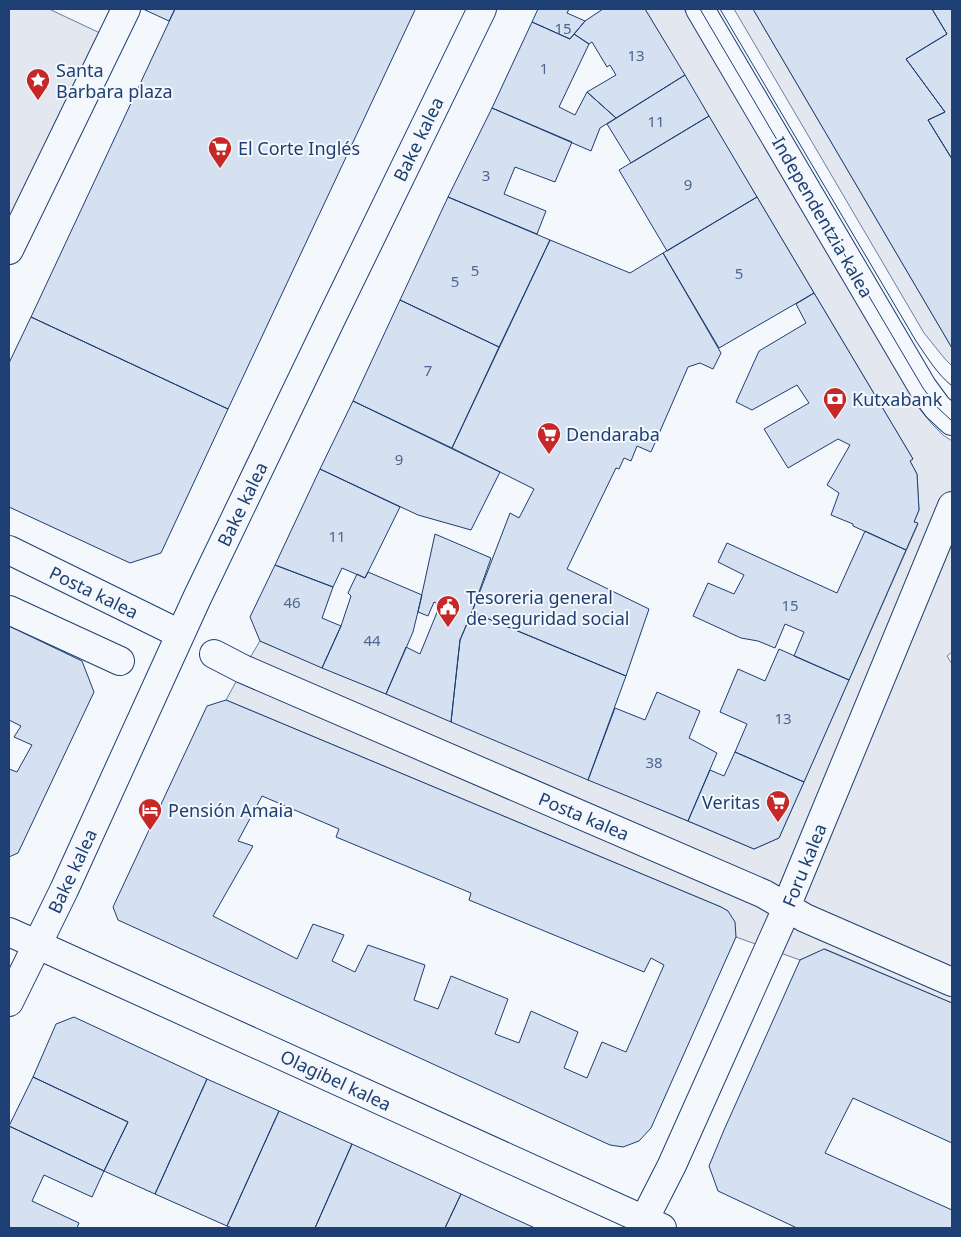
<svg xmlns="http://www.w3.org/2000/svg" width="961" height="1237" font-family="'Noto Sans',sans-serif">
  <style>
    .parking { fill: #e3e8f0; stroke: #687fa3 }
    .building { fill: #d5e0f0; stroke: #1d3f73; fill-rule: evenodd }
    .lines { fill: none; stroke-linecap: round; stroke-linejoin: round }
    .minor-casing { stroke: #1d3f73; stroke-width: 30 }
    .major-casing { stroke: #1d3f73; stroke-width: 30 }
    .minor { stroke: #f4f7fb; stroke-width: 28 }
    .major { stroke: #f4f7fb; stroke-width: 28 }
    .tram { stroke: #1d3f73; stroke-width: 1 }
    .labels { text-anchor: middle; dominant-baseline: central; stroke-width: 4; stroke-linejoin: round; paint-order: stroke }
    .number-label { font-size: 15px; fill: #4b6792 }
    .poi-label { font-size: 18px; fill: #1d3f73; stroke: #f4f7fb; text-anchor: start }
    .street-label { font-size: 18px; fill: #1d3f73; stroke: #f4f7fb }
  </style>
  <rect width="100%" height="100%" fill="#f4f7fb"/>
  <path class="parking" d="M9,9H49L100,33L9,223Z
    M645,9H684L919,408L932,424L943,435L952,441V652L947,656L952,664V1003L825,949L800,960L736,937L728,911L721,907L226,700L243,669L260,641L754,849L779,838L918,524L914,522L919,510L917,474L910,461L913,459Z
    M734,9H753L952,348V366L945,359L924,333Z"/>
  <path class="building" d="M143,9H175L169,21Z
    M175,9H415V10L228,409L31,317Z
    M538,9H569L567,13L585,21L570,39L532,22Z
    M603,9H645L685,75L616,118L587,92L616,75L610,65L607,67L592,42L589,44L574,34L585,21Z
    M753,9H932L947,34L906,59L945,112L928,120L952,159V348Z
    M932,9H952V159L928,120L945,112L906,59L947,34Z
    M532,22L570,39L574,34L589,44L559,107L575,115L587,92L616,118L600,128L591,151L492,108Z
    M685,75L709,116L631,163L607,124Z
    M492,108L572,142L555,182L515,167L504,194L546,211L537,234L448,197Z
    M709,116L757,197L667,251L619,170Z
    M448,197L550,240L499,347L400,300Z
    M757,197L814,293L719,348L663,253Z
    M550,240L630,273L663,253L721,353L713,369L700,363L688,367L651,452L637,446L631,461L624,458L619,469L616,468L567,569L649,609L626,676L472,612L510,513L519,518L534,489L452,448Z
    M814,293L913,459L910,461L917,474L919,510L914,522L918,523L906,550L853,526V524L831,515L839,493L827,485L850,445L838,439L788,468L764,429L809,403L797,385L752,410L736,402L759,351L806,323L796,304Z
    M400,300L499,347L452,448L353,401Z
    M31,317L228,409L161,553L130,563L9,507V363Z
    M353,401L500,472L471,530L418,515L320,469Z
    M320,469L400,507L365,578L342,568L333,587L275,565Z
    M865,531L906,550L849,680L794,656L804,632L785,624L775,648L758,641L741,638L693,616L708,583L734,594L744,575L718,562L727,543L837,593Z
    M435,534L491,558L472,612L460,640L451,722L386,694L406,647L420,654L440,605L434,602L428,616L418,612Z
    M275,565L333,587L322,618L341,626L322,668L260,641L250,617Z
    M368,572L422,595L413,632L386,694L322,668L341,626L351,596L348,593L357,574L365,578Z
    M472,612L626,676L588,780L451,722L460,640Z
    M9,626L82,661L94,692L18,853L9,857V769L17,772L32,745L14,737L21,726L9,720Z
    M779,649L849,680L804,782L735,752L747,724L720,712L738,669L765,681Z
    M657,692L700,711L689,738L717,753L688,821L588,780L615,708L645,720Z
    M226,700L721,907L728,911L735,922L736,937L651,1128L639,1141L623,1147L610,1145L118,920L113,907L207,706ZM262,796L339,829L336,837L471,893L469,900L644,972L651,958L664,965L626,1052L602,1042L587,1078L564,1068L578,1032L531,1011L519,1043L495,1034L508,999L451,976L438,1009L414,1000L425,965L368,945L355,972L332,961L344,935L313,924L297,959L213,916L253,846L238,841Z
    M735,752L804,782L779,838L754,849L688,821L710,770L724,776Z
    M824,949L952,1003V1143L853,1098L825,1153L952,1210V1228H797L718,1191L709,1166L724,1130L800,960Z
    M74,1017L207,1079L155,1194L104,1171L128,1122L33,1077L56,1024Z
    M33,1077L128,1122L104,1171L9,1126Z
    M207,1079L279,1111L227,1226L155,1194Z
    M279,1111L352,1144L315,1228H232L227,1226Z
    M9,1126L104,1171L92,1197L44,1175L32,1201L79,1223L77,1228H9Z
    M352,1144L461,1194L445,1228H315Z
    M461,1194L504,1214L535,1228H445Z"/>
  <g class="lines">
    <g class="minor-casing">
      <path id="minor" d="M700,9L923,388L937,407L952,421
        M9,250L126,9
        M9,550L180,634
        M9,610L120,661
        M214,654L243,669L764,894L805,918L952,982
        M36,944L662,1228
        M644,1220L672,1165L787,908L791,895L952,506"/>
    </g>
    <g class="major-casing">
      <path id="major" d="M9,932L36,944
        M9,1002L64,890L197,598L333,315L482,9"/>
    </g>
    <use href="#minor" class="minor"/>
    <use href="#major" class="major"/>
    <path class="tram" d="M700,9L923,388L937,407L952,421
      M720,9L916,341C927,357 937,374 952,386"/>
  </g>
  <defs>
    <g id="sight-pin" transform="scale(1.25)"><path d="M0 17L-7.5 6A9.5 9.5 0 1 1 7.5 6Z" fill="#c62828" stroke="#f4f7fb"/><path d="M0-6L1.8-2.2L6-1.7L2.9 1.2L3.7 5.4L0 3.3L-3.7 5.4L-2.9 1.2L-6-1.7L-1.8-2.2Z" fill="#fff"/></g>
    <g id="supermarket-pin" transform="scale(1.25)"><path d="M0 17L-7.5 6A9.5 9.5 0 1 1 7.5 6Z" fill="#c62828" stroke="#f4f7fb"/><path d="M-6-5.5h2.5l.6 2H6L4.5 2H-2.5L-4.4-4H-6ZM-1.5 3.2a1.3 1.3 0 1 0 .1 0ZM3 3.2a1.3 1.3 0 1 0 .1 0Z" fill="#fff"/></g>
    <g id="bank-pin" transform="scale(1.25)"><path d="M0 17L-7.5 6A9.5 9.5 0 1 1 7.5 6Z" fill="#c62828" stroke="#f4f7fb"/><path d="M-6-4H6V4H-6ZM0-2.3a2.3 2.3 0 1 0 0 4.6a2.3 2.3 0 1 0 0-4.6Z" fill="#fff"/></g>
    <g id="civic-pin" transform="scale(1.25)"><path d="M0 17L-7.5 6A9.5 9.5 0 1 1 7.5 6Z" fill="#c62828" stroke="#f4f7fb"/><path d="M-.6-6.5H3V-4.5H.6V-3L4-1V1h2V6H-6V1h2V-1L-.6-3ZM-1.2 2.5V6h2.4V2.5Z" fill="#fff"/></g>
    <g id="hotel-pin" transform="scale(1.25)"><path d="M0 17L-7.5 6A9.5 9.5 0 1 1 7.5 6Z" fill="#c62828" stroke="#f4f7fb"/><path d="M-6-4.5h1.5V1H6V5H4.5V3h-9V5H-6ZM-4 0a1.8 1.8 0 1 1 3.6 0ZM.5 0V-2.5h3Q6-2.5 6 0Z" fill="#fff"/></g>
  </defs>
  <g fill-rule="evenodd">
    <use href="#sight-pin" x="38" y="80"/>
    <use href="#supermarket-pin" x="220" y="148"/>
    <use href="#bank-pin" x="835" y="399"/>
    <use href="#supermarket-pin" x="549" y="434"/>
    <use href="#civic-pin" x="448" y="607"/>
    <use href="#supermarket-pin" x="778" y="802"/>
    <use href="#hotel-pin" x="150" y="810"/>
  </g>
  <g class="labels">
    <g class="number-label">
      <text x="563" y="28">15</text>
      <text x="636" y="55">13</text>
      <text x="544" y="68">1</text>
      <text x="656" y="121">11</text>
      <text x="486" y="175">3</text>
      <text x="688" y="184">9</text>
      <text x="475" y="270">5</text>
      <text x="739" y="273">5</text>
      <text x="455" y="281">5</text>
      <text x="428" y="370">7</text>
      <text x="399" y="459">9</text>
      <text x="337" y="536">11</text>
      <text x="292" y="602">46</text>
      <text x="790" y="605">15</text>
      <text x="372" y="640">44</text>
      <text x="783" y="718">13</text>
      <text x="654" y="762">38</text>
    </g>
    <g class="poi-label">
      <text x="56" y="70">Santa<tspan x="56" dy="21">Barbara plaza</tspan></text>
      <text x="238" y="148">El Corte Inglés</text>
      <text x="852" y="399">Kutxabank</text>
      <text x="566" y="434">Dendaraba</text>
      <text x="466" y="597">Tesoreria general<tspan x="466" dy="21">de seguridad social</tspan></text>
      <text x="760" y="802" text-anchor="end">Veritas</text>
      <text x="168" y="810">Pensión Amaia</text>
    </g>
    <g class="street-label">
      <text transform="translate(418 139) rotate(-64)">Bake kalea</text>
      <text transform="translate(823 217) rotate(60)">Independentzia kalea</text>
      <text transform="translate(242 504) rotate(-64)">Bake kalea</text>
      <text transform="translate(94 592) rotate(26)">Posta kalea</text>
      <text transform="translate(584 816) rotate(23)">Posta kalea</text>
      <text transform="translate(804 865) rotate(-68)">Foru kalea</text>
      <text transform="translate(72 871) rotate(-65)">Bake kalea</text>
      <text transform="translate(336 1080) rotate(25)">Olagibel kalea</text>
    </g>
  </g>
  <rect width="961" height="1237" fill="none" stroke="#1d3f73" stroke-width="20"/>
</svg>
